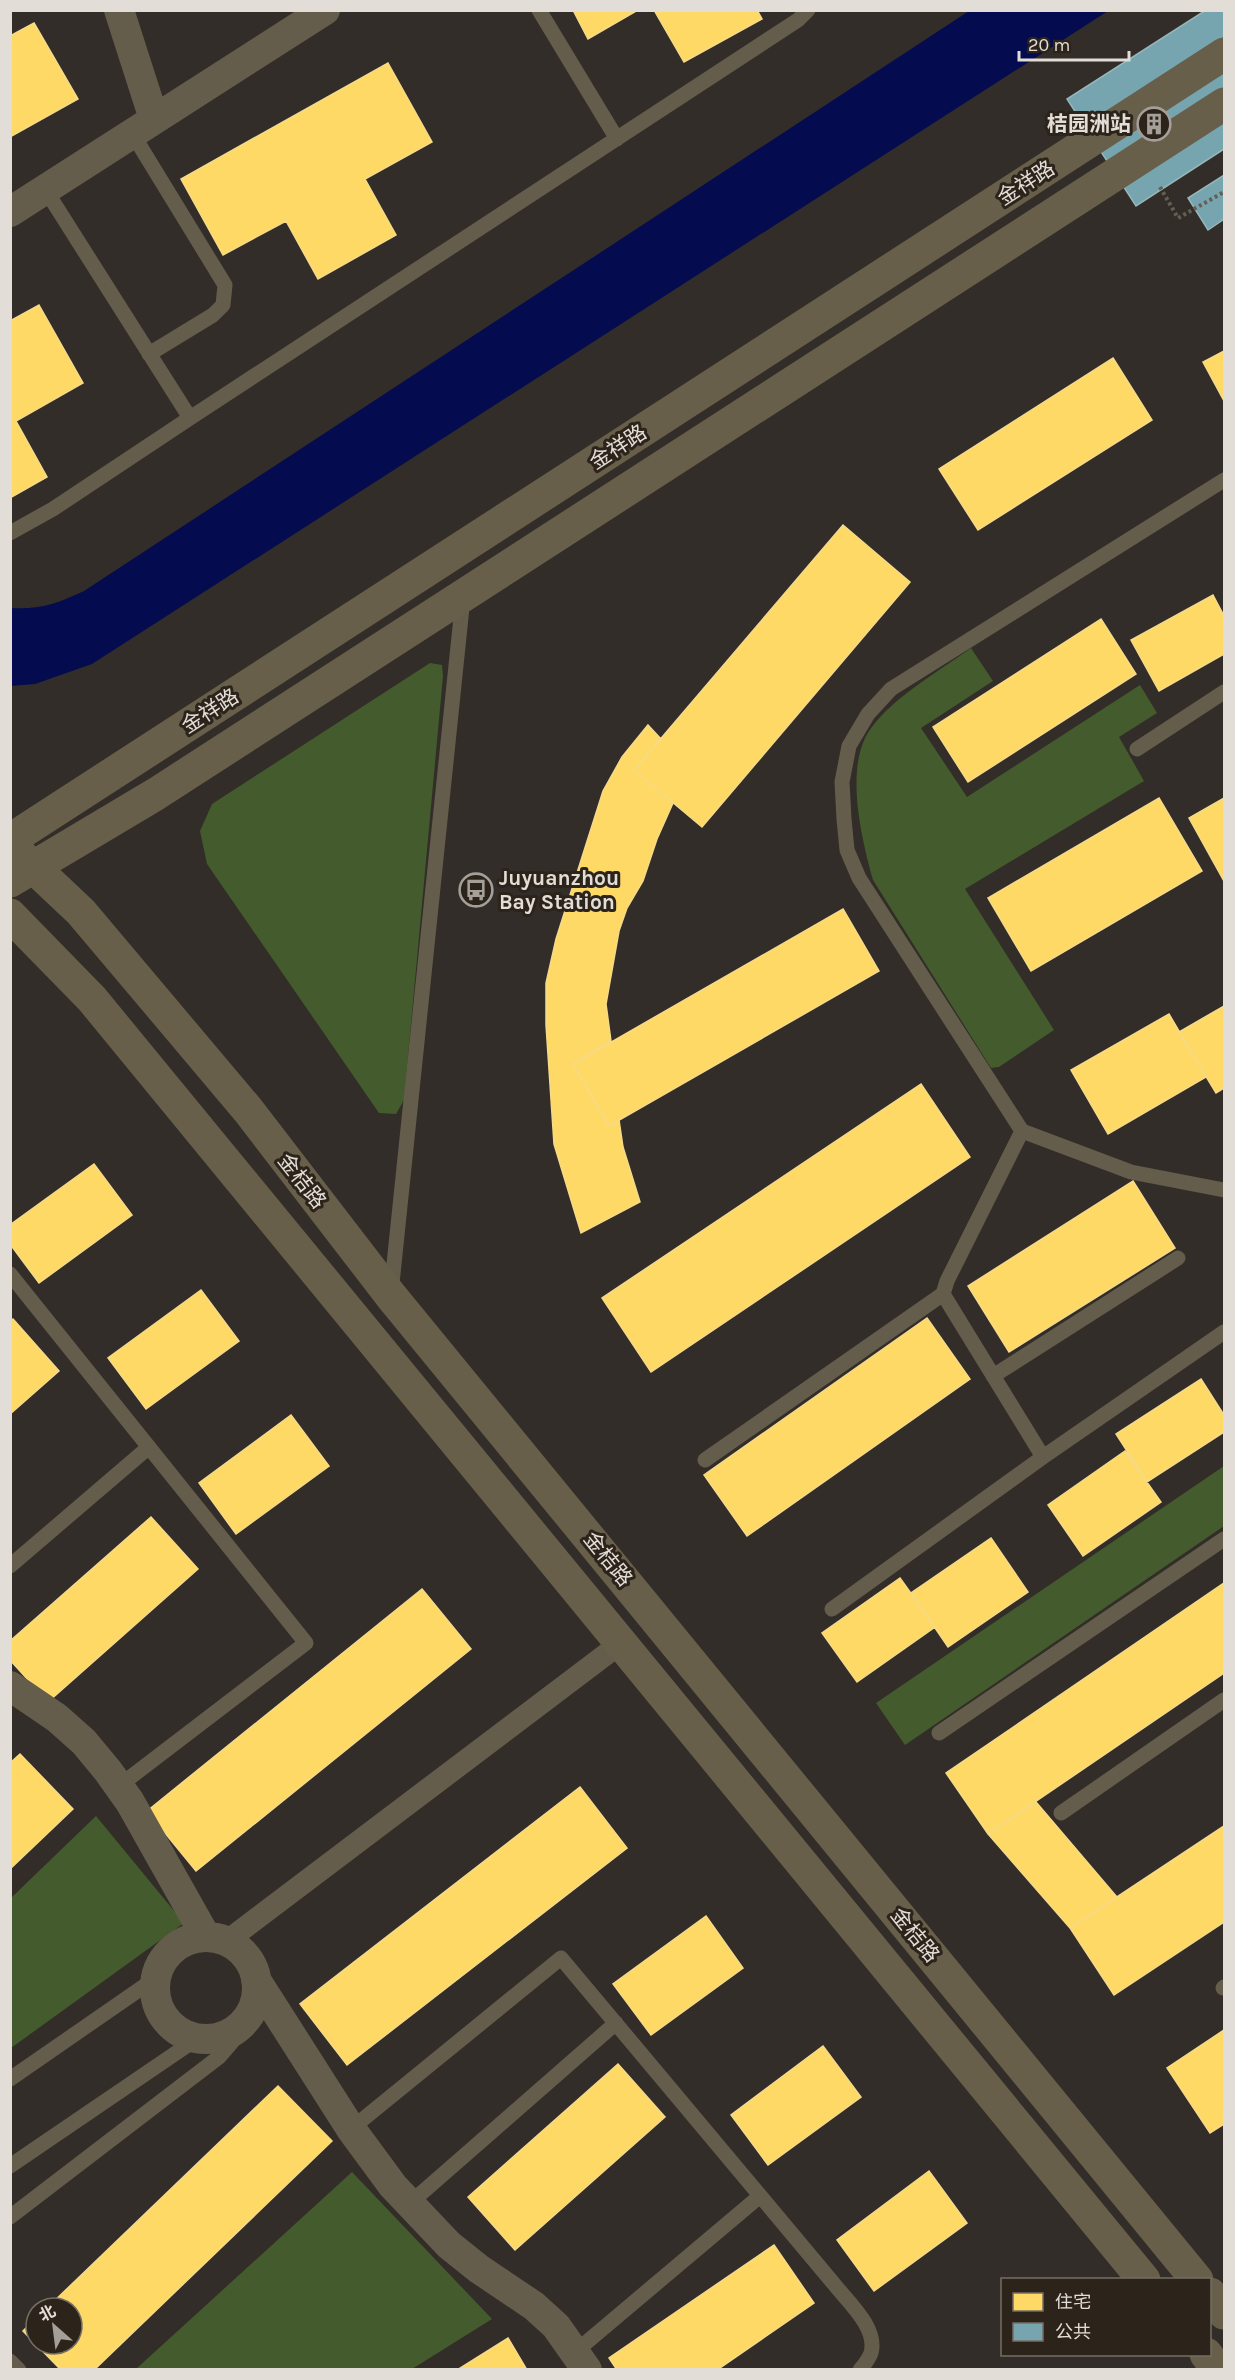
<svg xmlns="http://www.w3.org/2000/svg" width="1235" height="2380" font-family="Karla,'Noto Sans SC',sans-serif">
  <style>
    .green { fill: #445b2d }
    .water { fill: #040c4f }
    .homes { fill: #ffd966; stroke: #f6da88; stroke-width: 1.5 }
    .public { fill: #76a5af; stroke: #96b6bb; stroke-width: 1.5 }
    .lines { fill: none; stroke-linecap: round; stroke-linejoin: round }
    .path { stroke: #655f53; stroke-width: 4; stroke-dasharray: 3 3; stroke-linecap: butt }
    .service { stroke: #655d4b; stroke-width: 15 }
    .pedestrian { stroke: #655d4b; stroke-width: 22 }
    .minor { stroke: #655d4b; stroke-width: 30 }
    .secondary { stroke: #675f49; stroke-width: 33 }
    .labels { text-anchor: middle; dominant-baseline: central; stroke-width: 6; stroke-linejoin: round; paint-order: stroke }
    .poi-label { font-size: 21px; font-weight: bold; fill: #e2ddd6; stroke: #2c241a; text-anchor: end }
    .street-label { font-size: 21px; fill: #e2ddd6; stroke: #2c241a }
  </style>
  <rect width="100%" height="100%" fill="#322d28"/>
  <path class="green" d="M971,648L993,681L921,728L967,797L1140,685L1157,713L1119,737L1144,781L965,889L1054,1030L999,1067L991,1068L873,880C862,840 846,775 866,736C886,701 938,672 971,648Z
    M430,663L442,665L443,676L404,1100L396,1114L379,1113L207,864L200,831L212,804Z
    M1224,1466V1526L905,1745L876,1703Z
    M96,1816L184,1923L11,2048V1898Z
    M352,2172L492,2319L412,2369H136Z"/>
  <path class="water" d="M969,11H1108L92,664L35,684L11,686V608C40,610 58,603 84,591Z"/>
  <path class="homes" d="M573,10H638L588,39Z
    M654,10H757L762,19L684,62Z
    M34,23L78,99L10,137V36Z
    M388,63L432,142L365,179L396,235L318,279L286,221L223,255L181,179Z
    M39,305L83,383L16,421L47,477L10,498V321Z
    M1224,351V401L1203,362Z
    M1113,358L1152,420L978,530L939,469Z
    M843,525L910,582L702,827L634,770Z
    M1213,595L1224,616V654L1159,691L1131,640Z
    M1101,619L1136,674L968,782L933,727Z
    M648,725L661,739L634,770L673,803L657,839L643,881L627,908L619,931L606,1004L611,1041L573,1064L609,1126L619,1120L623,1147L640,1202L581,1233L554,1144L546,1025V983L556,939L603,791L622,757Z
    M1159,798L1202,871L1031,971L988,898Z
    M1224,798V881L1189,818Z
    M843,909L879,971L609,1126L573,1064Z
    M1224,1006V1088L1216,1093L1179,1032Z
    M1169,1014L1206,1077L1108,1134L1071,1070Z
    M921,1084L970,1157L651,1372L602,1298Z
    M94,1164L132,1215L39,1283L10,1244V1225Z
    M1133,1181L1175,1248L1009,1352L968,1286Z
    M201,1290L239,1341L146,1409L108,1358Z
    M927,1318L970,1379L747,1536L704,1475Z
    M13,1319L59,1371L10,1414V1320Z
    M1201,1379L1224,1415V1432L1147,1482L1116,1434Z
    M291,1415L329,1466L236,1534L199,1483Z
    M1125,1451L1161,1502L1083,1556L1048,1505Z
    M151,1517L198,1569L48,1702L10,1660V1641Z
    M991,1538L1028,1592L948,1647L911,1593Z
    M900,1578L935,1627L857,1682L822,1633Z
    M1224,1583V1673L988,1834L946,1773Z
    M422,1589L471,1649L196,1871L147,1811Z
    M20,1754L73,1809L10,1869V1763Z
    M580,1787L627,1848L347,2065L300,2004Z
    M1036,1802L1117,1897L1070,1928L988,1834Z
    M1224,1826V1922L1114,1995L1070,1928Z
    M706,1916L743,1968L651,2035L613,1984Z
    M1224,2030V2124L1210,2133L1167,2068Z
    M823,2046L861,2097L768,2165L731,2115Z
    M618,2064L665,2117L515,2250L468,2197Z
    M278,2086L332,2141L94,2370H61L23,2331L36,2318V2344H72V2308H47Z
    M929,2171L967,2223L874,2291L837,2240Z
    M774,2245L814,2303L717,2370H617L609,2358Z
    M508,2338L527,2370H457Z"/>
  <path class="public" d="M1206,10H1224V149L1136,206L1067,99Z
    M1224,175V219L1208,230L1188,198Z"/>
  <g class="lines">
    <path class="path" d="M1160,187L1178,218L1224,192"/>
    <path class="service" d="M539,10L617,139
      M132,133L225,285L223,305L213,315L149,354
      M45,189L190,418L798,20L808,10
      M1224,480L891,689L868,714L849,746L842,782L844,819L847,850L859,878L1022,1131L1131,1172L1224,1190
      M10,533L53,509L190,418
      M1137,749L1224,692
      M1022,1131L947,1281L943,1294L1043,1457
      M10,1274L306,1643L119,1786
      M391,1293L463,598
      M993,1376L1178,1258
      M705,1460L943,1294
      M10,1566L149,1447
      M832,1609L1043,1457L1224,1332
      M939,1733L1224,1539
      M1061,1813L1224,1700
      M1223,1988L1224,1987
      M10,2079L156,1978
      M351,2129L561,1958L834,2284C848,2302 878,2328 871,2353C869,2359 864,2365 860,2370
      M10,2166L198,2038
      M409,2204L616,2023
      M10,2217L219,2057L232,2042L240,2026
      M575,2352L760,2196
      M10,2361L19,2370"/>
    <path class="pedestrian" d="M227,1941L621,1643"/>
    <path class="minor" d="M119,10L154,119
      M10,212L325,10
      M10,1686L57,1718L84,1742L108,1771L130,1802L206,1937
      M155 1988a51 51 0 1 1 102 0a51 51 0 1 1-102 0Z
      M256,1980L351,2129L393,2186L449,2245L479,2269L534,2306L556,2326L587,2370"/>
    <path class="secondary" d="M10,840L1224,54
      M10,845L81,912L248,1110L391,1296L1197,2280
      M10,881L156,794L1224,104
      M10,915L92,999L1144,2280
      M1210,2294L1224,2313
      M1206,2354L1218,2370"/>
  </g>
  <defs>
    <g id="building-ring" transform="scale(1.725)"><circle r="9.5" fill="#2c241a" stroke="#a49f99" stroke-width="1.5"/><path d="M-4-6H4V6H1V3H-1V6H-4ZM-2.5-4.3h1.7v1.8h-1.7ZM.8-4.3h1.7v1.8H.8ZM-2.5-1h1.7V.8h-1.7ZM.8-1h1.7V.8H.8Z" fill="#a49f99"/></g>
    <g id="bus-ring" transform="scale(1.725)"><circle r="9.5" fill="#2c241a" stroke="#a49f99" stroke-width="1.5"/><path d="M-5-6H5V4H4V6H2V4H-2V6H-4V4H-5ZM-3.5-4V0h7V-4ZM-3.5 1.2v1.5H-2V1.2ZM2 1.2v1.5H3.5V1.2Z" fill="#a49f99"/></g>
  </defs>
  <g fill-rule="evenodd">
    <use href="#building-ring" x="1154" y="124"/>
    <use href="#bus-ring" x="476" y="890"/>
  </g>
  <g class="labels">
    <g class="poi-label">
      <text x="1131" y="124">桔园洲站</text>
      <text x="499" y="878" text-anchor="start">Juyuanzhou<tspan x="499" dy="24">Bay Station</tspan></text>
    </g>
    <g class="street-label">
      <text transform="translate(1026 183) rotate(-33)">金祥路</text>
      <text transform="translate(618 447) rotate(-33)">金祥路</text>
      <text transform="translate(210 711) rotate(-33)">金祥路</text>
      <text transform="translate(302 1181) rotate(52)">金桔路</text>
      <text transform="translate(608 1559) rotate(51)">金桔路</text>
      <text transform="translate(915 1935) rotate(51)">金桔路</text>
    </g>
  </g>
  <rect width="1235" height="2380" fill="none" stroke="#e2ddd6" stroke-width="24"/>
  <rect x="1001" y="2278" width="210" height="78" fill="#2c241a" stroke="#756e65" stroke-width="1.5"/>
  <rect x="1013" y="2293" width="30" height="18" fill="#ffd966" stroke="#756e65" stroke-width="1.5"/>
  <text x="1055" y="2308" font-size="18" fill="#e2ddd6">住宅</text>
  <rect x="1013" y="2323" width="30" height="18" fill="#76a5af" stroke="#756e65" stroke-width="1.5"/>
  <text x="1055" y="2338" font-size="18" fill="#e2ddd6">公共</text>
  <g transform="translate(54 2326) rotate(332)"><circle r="28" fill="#2c241a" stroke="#756e65" stroke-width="1.5"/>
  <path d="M0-4.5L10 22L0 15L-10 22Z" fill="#a49f99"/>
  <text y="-9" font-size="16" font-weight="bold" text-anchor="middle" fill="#e2ddd6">北</text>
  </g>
  <path d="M1019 51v9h110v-9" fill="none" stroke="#e2ddd6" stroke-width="3"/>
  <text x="1028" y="51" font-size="18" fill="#e2ddd6" stroke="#2c241a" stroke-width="4.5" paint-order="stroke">20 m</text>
</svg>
